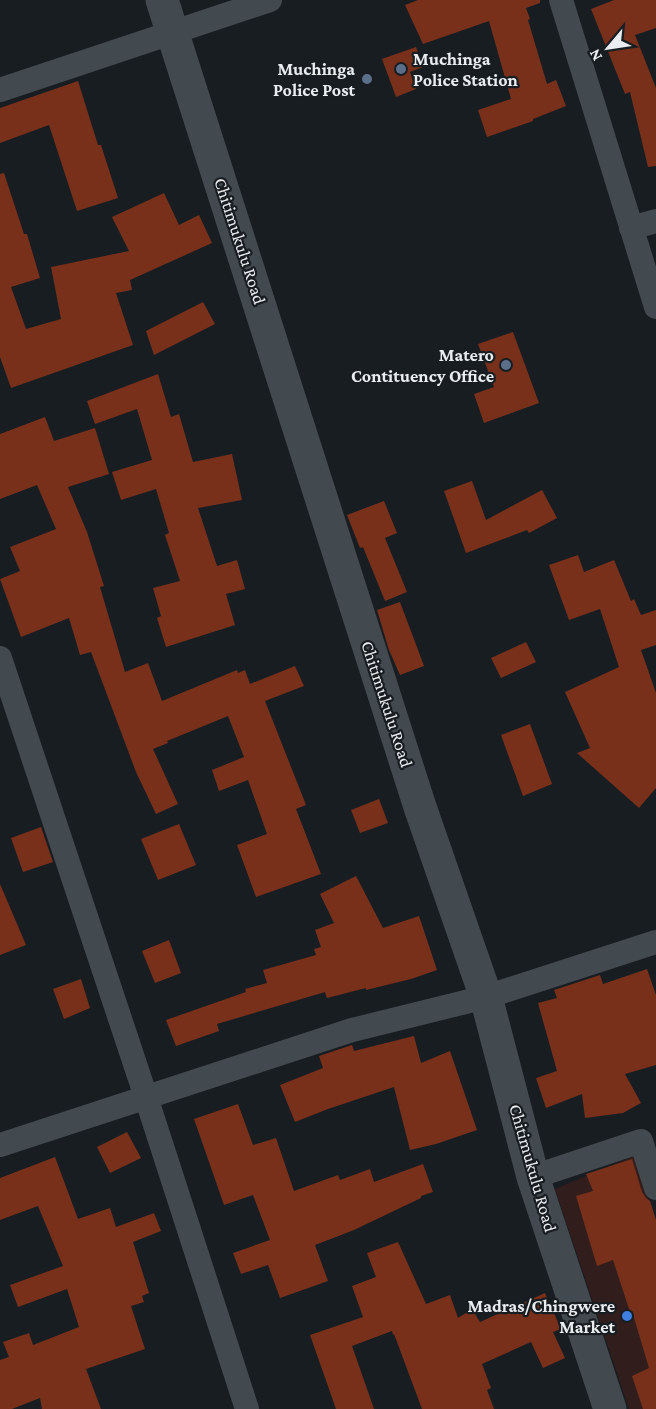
<svg xmlns="http://www.w3.org/2000/svg" width="656" height="1409" font-family="'Crimson Pro',serif">
  <style>
    .commercial { fill: #311e1c }
    .building { fill: #78301b }
    .lines { fill: none; stroke-linecap: round; stroke-linejoin: round }
    .street { stroke: #434a4f; stroke-width: 24 }
    .secondary { stroke: #434a4f; stroke-width: 33 }
    .service-dot { fill: #5c6f8a; stroke: #181d22; stroke-width: 2 }
    .shop-dot { fill: #3f7fe0; stroke: #181d22; stroke-width: 2 }
    .labels { text-anchor: middle; dominant-baseline: central; stroke-width: 4.5; stroke-linejoin: round; paint-order: stroke }
    .poi-label { font-size: 18px; font-weight: bold; fill: #e9edf0; stroke: #181d22; text-anchor: end }
    .street-label { font-size: 18px; fill: #e9edf0; stroke: #181d22 }
  </style>
  <rect width="100%" height="100%" fill="#181d22"/>
  <path class="commercial" d="M634,1156L656,1222V1409H629L555,1189Z"/>
  <path class="building" d="M418,0H540V3L526,8L530,19L528,20L547,84L556,80L566,106L533,119V121L487,137L478,110L511,99L489,21L423,44L405,5Z
    M614,0H656V28L635,35L656,88V166L648,167L630,92L625,94L591,9Z
    M416,47L423,67L410,72L416,89L396,97L382,59Z
    M78,81L98,145H101L118,198L77,211L49,125L0,143V108Z
    M4,173L24,234H27L40,278L11,287L26,329L61,319L51,267L129,251L112,217L164,193L179,225L199,215L212,243L130,280L132,290L116,293L133,345L11,388L0,357V174Z
    M203,302L215,324L154,355L146,331Z
    M513,332L539,403L484,423L474,394L494,387L478,344Z
    M158,374L171,417L179,414L193,462L232,454L242,500L198,508L217,566L237,560L245,589L226,594L235,625L166,647L157,618L161,616L153,588L180,581L165,535L169,533L156,489L121,500L112,472L152,460L137,409L95,424L87,401Z
    M45,417L54,441L95,428L109,474L68,487L87,532L104,586L100,587L125,672L148,663L162,701L237,670L238,673L245,670L250,684L295,666L304,686L265,701L306,805L296,809L321,874L256,897L237,845L267,834L248,780L219,791L212,770L244,757L228,716L167,741L168,743L153,749L178,804L156,814L136,772L91,652L80,655L69,618L21,637L0,579L20,571L10,547L56,529L37,485L0,499V434Z
    M472,481L486,520L542,490L557,518L529,533L527,530L466,553L444,491Z
    M384,501L397,533L385,538L407,592L385,601L363,547L360,548L347,515Z
    M578,555L584,572L614,560L631,601L634,599L641,615L656,610V645L641,650L656,693V788L639,808L577,753L590,748L565,692L619,667L600,609L569,620L549,565Z
    M400,602L424,666L400,675L389,650L377,610Z
    M526,642L536,662L501,678L491,658Z
    M530,724L552,784L523,796L501,735Z
    M379,799L388,823L360,833L351,810Z
    M179,824L196,865L158,880L141,839Z
    M41,827L53,862L23,872L11,838Z
    M356,876L383,928L419,916L437,970L411,979L366,990V988L327,998L325,992L217,1024L219,1031L176,1046L166,1020L246,992L245,989L267,983L263,970L316,955L314,949L321,947L315,930L334,923L320,894Z
    M0,884L26,945L0,955Z
    M169,940L181,973L155,983L142,951Z
    M647,969L656,995V1065L625,1074L641,1103L623,1113L585,1118L582,1094L546,1108L536,1078L557,1071L538,1003L557,998L554,990L600,975L603,984Z
    M81,979L90,1008L64,1019L53,989Z
    M414,1036L421,1063L450,1051L477,1130L436,1144L410,1150L394,1087L328,1109L295,1122L280,1085L323,1068L319,1056L352,1045L354,1051Z
    M238,1104L253,1145L276,1138L294,1191L338,1175L340,1180L370,1169L374,1182L423,1164L433,1192L421,1196V1198L354,1230L315,1245L328,1281L280,1298L268,1265L241,1274L233,1253L270,1240L253,1195L224,1205L194,1119Z
    M127,1132L141,1158L110,1173L97,1147Z
    M55,1157L78,1219L110,1208L116,1227L154,1213L161,1231L133,1242L149,1293L142,1296L144,1302L131,1306L145,1349L86,1369L101,1409H42L40,1398L12,1409H0V1360L9,1357L3,1342L29,1333L33,1345L79,1327L67,1289L18,1307L10,1285L63,1266L38,1206L0,1220V1178Z
    M632,1159L642,1192L646,1198L650,1201L656,1220V1409H643L632,1376L649,1368L632,1311L630,1312L613,1260L597,1266L576,1196L593,1191L586,1174Z
    M398,1242L426,1304L450,1295L458,1318L472,1309L480,1322L545,1293L561,1329L553,1332L565,1358L543,1368L531,1342L482,1364L491,1388L487,1390L494,1409H422L394,1334L393,1335L392,1331L352,1346L374,1409H336L310,1335L363,1317L352,1286L376,1277L367,1253Z"/>
  <g class="lines">
    <path class="street" d="M561,0L656,307
      M0,90L270,0
      M631,228L656,221
      M0,658L146,1097L247,1409
      M0,1145L352,1030L486,997L656,942
      M533,1177L641,1141L656,1188"/>
    <path class="secondary" d="M162,0L420,807L486,997L533,1177L610,1409"/>
  </g>
  <g class="service-dot">
    <circle cx="401" cy="69" r="6"/>
    <circle cx="367" cy="79" r="6"/>
    <circle cx="506" cy="365" r="6"/>
  </g>
  <circle class="shop-dot" cx="627" cy="1316" r="6"/>
  <g class="labels">
    <g class="poi-label">
      <text x="413" y="59" text-anchor="start">Muchinga<tspan x="413" dy="21">Police Station</tspan></text>
      <text x="355" y="69">Muchinga<tspan x="355" dy="21">Police Post</tspan></text>
      <text x="494" y="355">Matero<tspan x="494" dy="21">Contituency Office</tspan></text>
      <text x="615" y="1306">Madras/Chingwere<tspan x="615" dy="21">Market</tspan></text>
    </g>
    <g class="street-label">
      <text transform="translate(240 241) rotate(72)">Chitimukulu Road</text>
      <text transform="translate(387 704) rotate(72)">Chitimukulu Road</text>
      <text transform="translate(533 1168) rotate(74)">Chitimukulu Road</text>
    </g>
  </g>
  <g transform="translate(608 48) rotate(241)" stroke="#181d22" stroke-width="4.5" paint-order="stroke">
  <path d="M0-4.5L10 22L0 15L-10 22Z" fill="#e9edf0"/>
  <text y="-9" font-size="16" font-weight="bold" text-anchor="middle" fill="#e9edf0">N</text>
  </g>
</svg>
